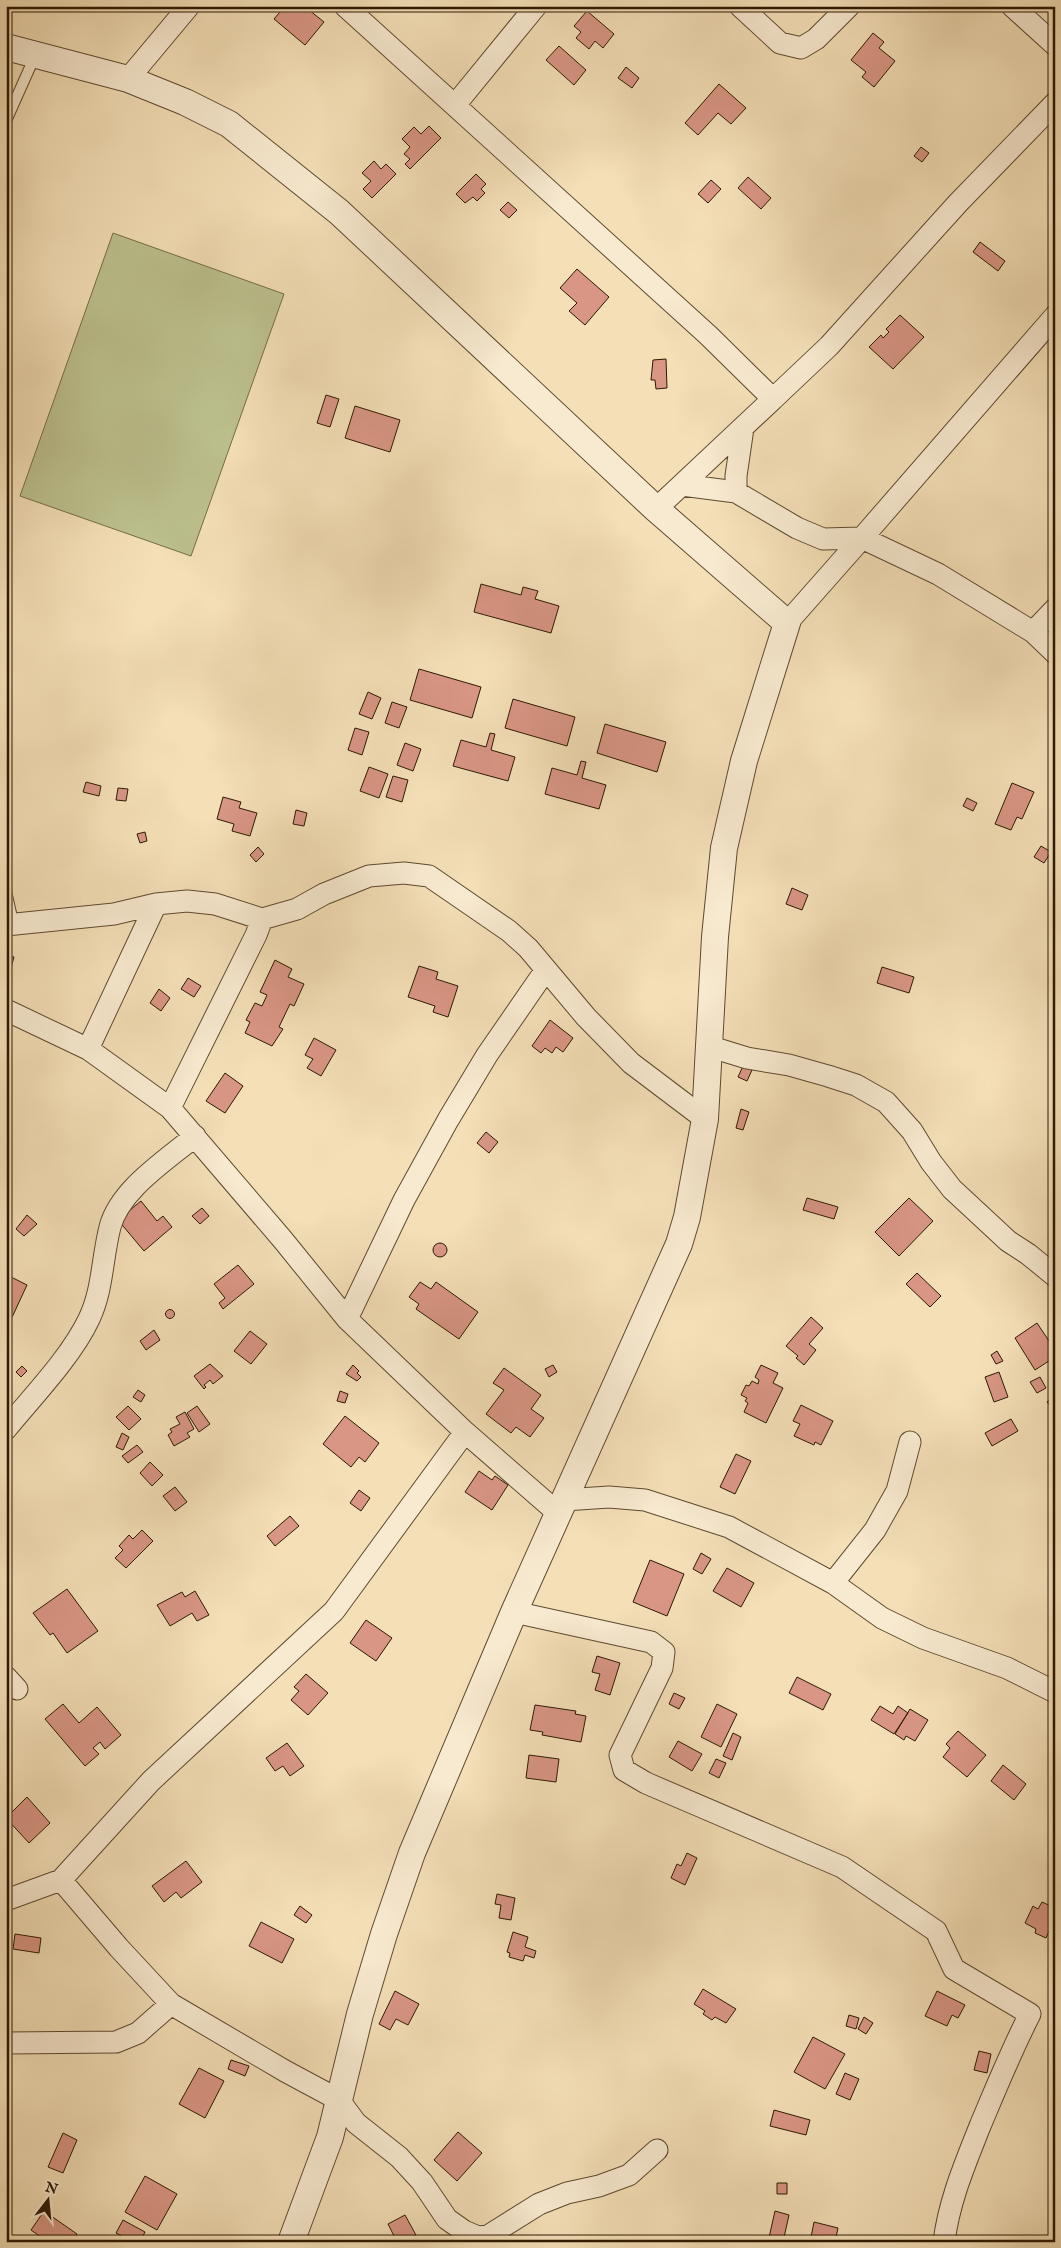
<svg xmlns="http://www.w3.org/2000/svg" width="1061" height="2248" font-family="'IM FELL English',serif">
  <style>
    .green { fill: #bcc18e; stroke: #746d48 }
    .building { fill: #d99685; stroke: #2c1902 }
    .lines { fill: none; stroke-linecap: round; stroke-linejoin: round }
    .service-casing { stroke: #5e4a2f; stroke-width: 12 }
    .minor-casing { stroke: #5e4a2f; stroke-width: 23 }
    .tertiary-casing { stroke: #5e4a2f; stroke-width: 28 }
    .service { stroke: #f8ead0; stroke-width: 10 }
    .minor { stroke: #f8ead0; stroke-width: 21 }
    .tertiary { stroke: #f8ead0; stroke-width: 26 }
  </style>
  <rect width="100%" height="100%" fill="#f4dfb7"/>
  <filter id="stains"><feTurbulence type="fractalNoise" baseFrequency=".004" numOctaves="4"/><feColorMatrix values="0 0 0 0 .2 0 0 0 0 .09 0 0 0 0 .02 0 0 0 .5 -.17"/></filter>
  <radialGradient id="worn" r=".72"><stop offset=".6" stop-color="#630" stop-opacity="0"/><stop offset="1" stop-color="#630" stop-opacity=".3"/></radialGradient>
  <path class="green" d="M113,233L284,294L191,556L20,496Z"/>
  <path class="building" d="M285,6H304L324,22L305,45L274,19Z
    M587,11L614,34L603,48L595,41L589,49L576,38L581,32L574,26Z
    M873,33L884,42L879,48L895,61L874,87L862,77L866,72L851,60Z
    M559,46L586,70L574,85L546,60Z
    M626,67L639,78L632,88L618,78Z
    M719,84L746,108L731,124L718,113L698,135L685,123Z
    M429,126L441,138L410,169L405,164L410,159L404,154L410,147L402,139L414,127L421,134Z
    M921,147L929,153L922,162L914,156Z
    M374,161L381,169L386,164L396,174L372,198L363,189L371,181L362,173Z
    M476,174L486,184L481,189L485,193L477,201L473,197L465,203L456,194Z
    M748,177L771,198L761,209L738,188Z
    M711,180L721,189L708,203L698,194Z
    M508,202L517,210L509,218L500,210Z
    M980,242L1005,261L998,271L973,252Z
    M577,269L609,297L585,325L569,311L577,303L560,288Z
    M900,315L924,337L893,369L869,347L881,335L883,338L889,332L886,329Z
    M666,359L667,388L656,389L655,380H651L653,360Z
    M326,395L339,399L330,427L317,423Z
    M355,406L400,420L390,452L345,438Z
    M481,584L521,595L523,587L538,591L535,599L559,606L551,633L474,612Z
    M419,669L481,687L472,718L410,700Z
    M368,692L381,698L372,719L359,714Z
    M513,699L575,717L567,746L505,728Z
    M392,702L407,707L399,728L385,723Z
    M605,724L666,742L657,772L597,753Z
    M355,728L369,732L362,755L348,750Z
    M490,733L495,734L491,750L515,757L508,781L453,766L461,740L486,747Z
    M405,743L421,749L413,771L397,765Z
    M581,761L586,762L582,778L606,785L599,809L545,794L552,768L577,775Z
    M369,767L388,774L379,798L360,791Z
    M393,776L408,780L402,802L386,797Z
    M86,782L101,786L99,796L83,792Z
    M1012,783L1034,792L1022,819L1017,817L1011,830L995,824Z
    M118,788L128,789L126,801L116,800Z
    M223,797L241,802L239,808L257,813L250,836L232,831L234,824L217,819Z
    M967,798L977,803L973,811L963,806Z
    M296,810L307,813L304,826L293,824Z
    M145,832L147,841L140,843L137,834Z
    M1041,846L1051,852L1044,863L1034,857Z
    M258,847L264,854L256,862L250,855Z
    M792,888L808,895L802,910L786,904Z
    M6,955L14,957L11,968L6,967Z
    M275,960L292,969L288,977L304,984L294,1006L290,1004L279,1027L283,1029L272,1046L245,1033L250,1022L246,1020L255,1003L262,1006L267,995L260,992Z
    M419,966L438,972L436,979L458,986L448,1017L433,1012L435,1006L408,997Z
    M882,967L914,977L909,993L877,983Z
    M188,978L201,986L194,997L181,989Z
    M159,989L170,998L161,1011L150,1003Z
    M550,1020L573,1038L563,1052L556,1047L552,1053L545,1048L541,1053L532,1046Z
    M314,1038L336,1050L321,1076L307,1068L313,1059L305,1055Z
    M743,1066L752,1070L747,1081L738,1077Z
    M225,1073L243,1086L225,1113L206,1101Z
    M741,1109L749,1112L743,1130L736,1128Z
    M486,1132L498,1142L489,1153L477,1143Z
    M807,1198L838,1207L834,1219L803,1210Z
    M909,1198L933,1221L899,1256L875,1232Z
    M141,1201L157,1221L163,1216L172,1227L144,1251L118,1220Z
    M202,1208L209,1216L200,1224L192,1216Z
    M27,1215L37,1224L24,1236L16,1229Z
    M433 1250a7 7 0 1 1 14 0a7 7 0 1 1-14 0Z
    M238,1265L254,1284L223,1309L219,1303L225,1298L214,1284Z
    M917,1273L941,1296L930,1307L906,1284Z
    M9,1276L27,1285L8,1326L6,1325V1280Z
    M420,1282L431,1289L436,1282L478,1312L459,1339L416,1309L419,1304L409,1297Z
    M165.5 1314a4.5 4.5 0 1 1 9 0a4.5 4.5 0 1 1-9 0Z
    M811,1317L823,1328L809,1344L816,1350L804,1365L796,1358L798,1356L786,1346Z
    M1037,1323L1055,1350V1357L1035,1370L1015,1338Z
    M154,1330L160,1340L146,1350L140,1341Z
    M250,1331L267,1344L251,1364L234,1351Z
    M997,1351L1003,1361L996,1364L991,1355Z
    M210,1364L223,1376L213,1384L210,1380L204,1385L206,1387L204,1389L194,1376Z
    M353,1365L359,1371L357,1373L361,1377L357,1381L346,1374Z
    M553,1365L557,1372L549,1377L545,1369Z
    M761,1365L778,1373L773,1383L783,1388L766,1423L744,1412L748,1403L745,1401L747,1398L741,1395L746,1385L749,1386L752,1381L758,1384L759,1380L755,1377Z
    M22,1366L27,1371L21,1377L16,1372Z
    M504,1368L541,1395L531,1409L544,1418L530,1437L516,1427L511,1433L486,1414L504,1390L493,1383Z
    M999,1372L1008,1397L994,1402L985,1377Z
    M1040,1377L1046,1388L1037,1393L1030,1382Z
    M138,1390L145,1395L141,1402L133,1397Z
    M340,1391L348,1394L345,1403L337,1401Z
    M1055,1396V1411L1047,1402Z
    M801,1405L833,1421L821,1445L815,1442L814,1445L794,1436L800,1424L793,1421Z
    M128,1406L141,1419L129,1430L116,1417Z
    M197,1406L210,1424L199,1432L187,1413Z
    M185,1412L194,1429L187,1433L190,1437L174,1446L168,1435L172,1432L170,1429L180,1424L176,1417Z
    M345,1416L379,1443L365,1462L359,1457L351,1467L323,1444Z
    M1011,1419L1018,1431L992,1446L985,1433Z
    M122,1433L129,1437L123,1450L116,1447Z
    M137,1445L143,1452L128,1463L122,1456Z
    M736,1454L751,1461L735,1494L720,1487Z
    M150,1462L163,1475L152,1486L140,1473Z
    M479,1471L492,1480L495,1476L508,1485L492,1510L465,1492Z
    M175,1487L187,1502L175,1511L163,1496Z
    M359,1490L370,1498L361,1511L350,1503Z
    M290,1516L299,1526L275,1546L267,1536Z
    M142,1530L153,1541L126,1568L115,1558L123,1550L119,1546L129,1535L133,1539Z
    M701,1553L711,1559L702,1574L693,1569Z
    M650,1560L684,1574L667,1616L633,1602Z
    M727,1568L754,1583L741,1607L713,1591Z
    M67,1589L98,1631L67,1653L53,1633L50,1635L33,1613Z
    M195,1591L209,1615L197,1621L192,1613L170,1626L157,1605L182,1592L185,1597Z
    M366,1620L392,1638L376,1661L350,1643Z
    M597,1656L620,1663L610,1695L595,1690L600,1674L592,1672Z
    M306,1674L328,1693L308,1715L291,1700L299,1691L294,1687Z
    M797,1677L831,1694L823,1710L789,1693Z
    M674,1693L685,1698L679,1709L669,1704Z
    M63,1704L79,1723L97,1707L121,1735L105,1749L100,1742L93,1748L99,1754L85,1766L45,1719Z
    M717,1704L737,1714L721,1747L701,1737Z
    M535,1705L576,1711L575,1714L586,1716L581,1742L542,1735L543,1732L530,1730Z
    M880,1706L893,1714L898,1706L908,1713L894,1734L871,1720Z
    M910,1709L928,1720L915,1741L906,1736L904,1740L895,1734Z
    M958,1731L986,1755L967,1777L943,1757L950,1748L946,1744Z
    M733,1733L741,1737L732,1760L723,1756Z
    M678,1741L702,1754L692,1771L669,1757Z
    M287,1743L304,1766L290,1776L283,1766L275,1771L266,1758Z
    M529,1755L559,1759L556,1782L526,1778Z
    M716,1759L726,1763L719,1778L709,1773Z
    M1003,1765L1026,1784L1014,1800L991,1781Z
    M27,1797L50,1823L29,1843L6,1818Z
    M687,1853L697,1858L685,1885L671,1878L677,1864L681,1866Z
    M186,1861L202,1882L181,1898L176,1892L164,1902L152,1886Z
    M497,1894L515,1898L511,1920L499,1918L501,1905L495,1904Z
    M1042,1902L1055,1908V1934L1049,1931L1046,1938L1035,1933L1036,1929L1025,1923L1033,1906L1038,1909Z
    M300,1906L312,1915L306,1923L294,1915Z
    M261,1922L294,1939L282,1963L249,1946Z
    M513,1932L528,1937L525,1947L536,1951L534,1958L525,1955L523,1961L509,1957L510,1953L507,1952Z
    M15,1934L41,1938L39,1953L13,1949Z
    M703,1989L736,2009L726,2023L715,2017L712,2020L703,2014L705,2011L694,2004Z
    M395,1991L419,2004L408,2025L396,2019L390,2030L379,2024Z
    M937,1991L965,2005L958,2018L952,2015L947,2026L925,2016Z
    M849,2015L859,2018L856,2029L846,2026Z
    M864,2017L873,2023L866,2034L858,2029Z
    M813,2037L845,2054L825,2089L794,2072Z
    M979,2051L991,2054L987,2073L974,2070Z
    M231,2060L249,2066L245,2076L228,2069Z
    M199,2068L224,2081L205,2118L179,2104Z
    M845,2073L859,2079L850,2100L836,2094Z
    M774,2110L810,2120L806,2135L770,2126Z
    M458,2132L482,2153L457,2181L434,2160Z
    M63,2133L77,2140L63,2173L48,2167Z
    M145,2176L177,2194L157,2230L125,2212Z
    M777,2183H787V2194H777Z
    M44,2211L77,2234L72,2242H48L31,2230Z
    M775,2211L789,2215L783,2242H768Z
    M405,2215L416,2235L402,2242H397L388,2224Z
    M123,2220L145,2232L140,2242H133L116,2233Z
    M814,2222L838,2228L835,2242H810Z"/>
  <g class="lines">
    <g class="service-casing">
      <path id="service" d="M6,121L35,56
        M6,891L14,926"/>
    </g>
    <g class="minor-casing">
      <path id="minor" d="M345,6L708,335L773,399L656,509
        M740,6L780,43L801,48L816,39L849,6
        M1012,6L1055,45
        M128,79L189,6
        M455,105L536,6
        M773,399L829,346L958,203L1055,103
        M682,485L736,492L797,528L823,539L862,538L1055,316
        M736,492V476L743,428
        M787,623L862,538L938,574L1033,632L1055,653
        M1033,632L1055,609
        M6,925L114,914L156,904L187,901L215,904L262,919
        M6,1010L88,1049L170,1108L283,1240L347,1319L465,1432
        M708,1046L747,1058L789,1065L828,1076L856,1085L886,1102L912,1131L931,1162L952,1189L1008,1241L1028,1254L1055,1276
        M88,1049L156,904
        M170,1108L256,935L262,919L297,909L324,894L369,876L404,873L429,876L509,931L528,948L586,1017L631,1063L705,1119
        M347,1319L404,1200L448,1120L487,1055L545,971
        M6,1429C33,1396 71,1357 89,1319C103,1290 102,1258 110,1227C120,1189 167,1160 195,1136
        M564,1500L609,1497L645,1500L729,1527L833,1583L882,1618L923,1638L1007,1668L1055,1692
        M833,1583L875,1530L897,1491L910,1442
        M514,1612L651,1642L664,1652L662,1668L620,1755L624,1770L646,1783L842,1867L936,1931L954,1969L1030,2014C1011,2051 996,2088 980,2126C965,2164 949,2201 944,2242
        M6,1677L17,1689
        M61,1880L119,1948L171,2004L285,2071L339,2100L356,2123L399,2157L422,2182L447,2219L464,2231L478,2237L488,2236L539,2204L567,2193L599,2186L629,2175L657,2150
        M6,1900L61,1880L151,1781L334,1611L465,1432L558,1513
        M6,2043L116,2042L138,2033L171,2004"/>
    </g>
    <g class="tertiary-casing">
      <path id="tertiary" d="M6,47L128,79L185,102L229,124L339,212L656,509L787,623L744,761L724,848L715,937L705,1119L687,1217L679,1244L514,1612L412,1853L384,1934L360,2014L330,2137L291,2242"/>
    </g>
    <use href="#service" class="service"/>
    <use href="#minor" class="minor"/>
    <use href="#tertiary" class="tertiary"/>
  </g>
  <rect width="1061" height="2248" fill="none" stroke="#f4dfb7" stroke-width="25"/>
  <rect x="8" y="8" width="1046" height="2233" fill="none" stroke="#2c1902" stroke-width="2.5"/>
  <rect x="12" y="12" width="1036" height="2223" fill="none" stroke="#2c1902"/>
  <g transform="translate(48 2200) rotate(16)" stroke="#f8ead0" stroke-width="4" paint-order="stroke">
  <path d="M0-4L9 19L0 12L-9 19Z" fill="#2c1902"/>
  <text y="-8" font-size="14" font-weight="bold" text-anchor="middle" fill="#2c1902">N</text>
  </g>
  <rect width="100%" height="100%" filter="url(#stains)"/>
  <rect width="100%" height="100%" fill="url(#worn)"/>
</svg>
